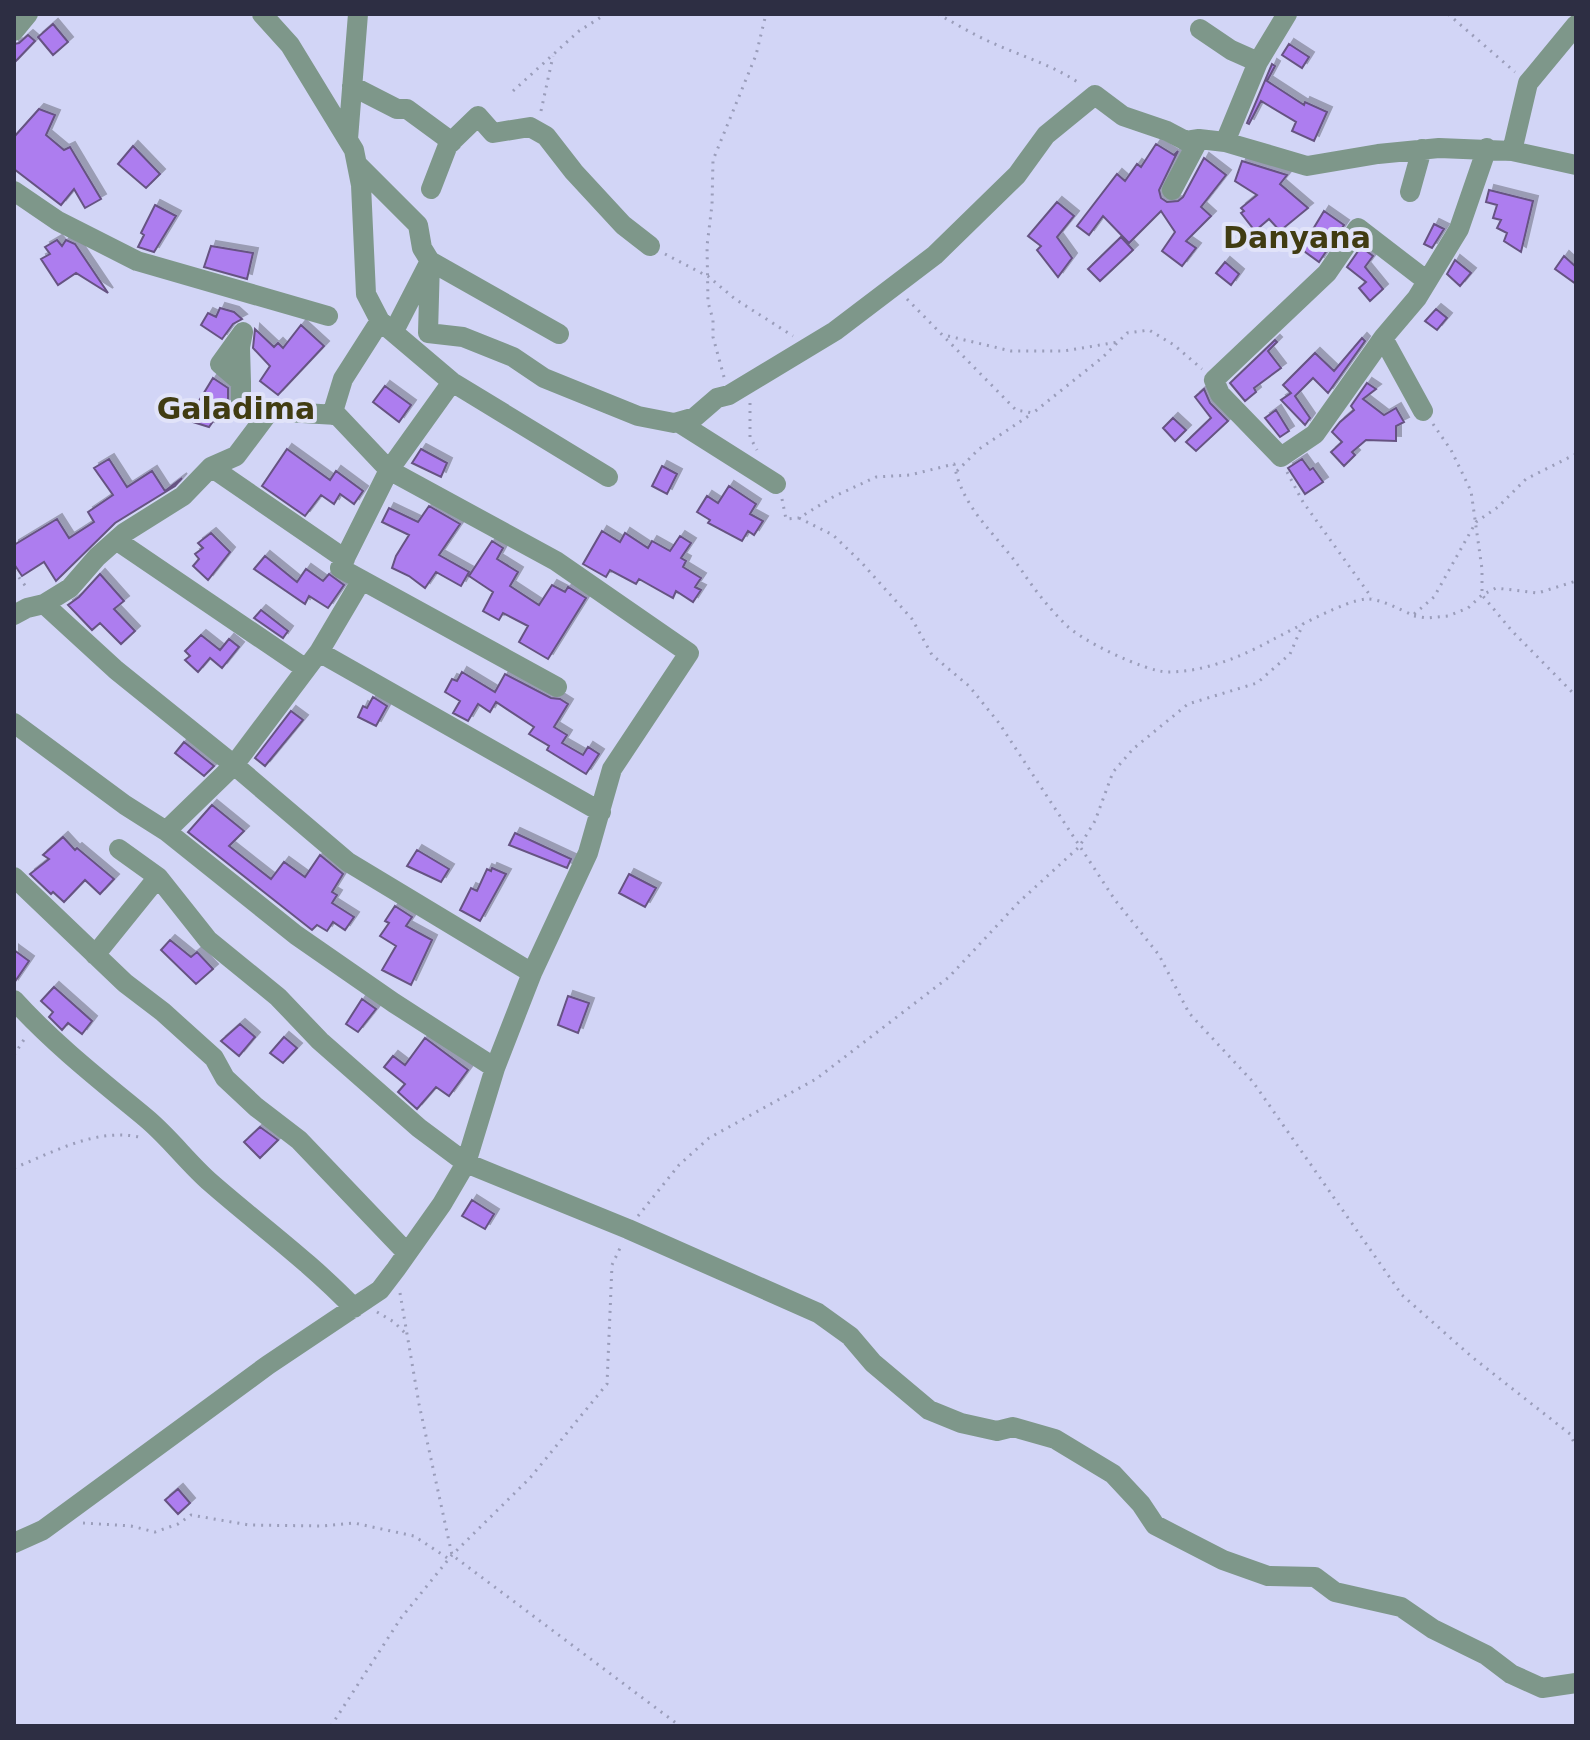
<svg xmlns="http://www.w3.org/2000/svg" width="1590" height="1740" font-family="'DejaVu Sans',sans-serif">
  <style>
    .building { fill: #ad7def; stroke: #665382; stroke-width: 2; filter: url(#shadow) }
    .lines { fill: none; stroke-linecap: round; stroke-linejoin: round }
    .path { stroke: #9a9dba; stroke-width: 3; stroke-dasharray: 2 6; stroke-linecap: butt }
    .minor { stroke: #7e978a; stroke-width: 20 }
    .labels { text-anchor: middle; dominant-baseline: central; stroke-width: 8; stroke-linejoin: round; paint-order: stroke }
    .quarter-label { font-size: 30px; font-weight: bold; fill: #413c12; stroke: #e1e3f9 }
  </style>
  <defs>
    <filter id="shadow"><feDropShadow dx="5" dy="-5" stdDeviation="0" flood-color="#0004"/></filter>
  </defs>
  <rect width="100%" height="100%" fill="#d2d5f6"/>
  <path class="building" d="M53,24L68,42L53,55L38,37Z
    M28,35L35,41L14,63V44L19,43Z
    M1289,44L1309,57L1302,68L1282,55Z
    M1272,64L1275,66L1267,81L1304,105L1305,102L1327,112L1314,141L1292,131L1296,122L1261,101L1249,124L1247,123Z
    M39,109L55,115L46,135L64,150L70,147L101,199L85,208L74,189L61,205L14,169V137Z
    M1156,144L1174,155L1178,151L1159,190L1161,198L1167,202L1178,201L1183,197L1204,158L1226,175L1201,207L1211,216L1186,241L1196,248L1182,266L1162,251L1175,232L1161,211L1129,243L1103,216L1089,235L1077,226L1117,174L1125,181L1137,164L1141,167Z
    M133,146L160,174L146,188L118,164Z
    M1242,161L1287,175L1280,184L1308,208L1280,231L1269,219L1255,231L1241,213L1244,211L1241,208L1257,195L1235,181Z
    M1489,190L1533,201L1521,252L1504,241L1507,233L1497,228L1501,220L1493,218L1497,205L1486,202Z
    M1057,202L1074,216L1057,237L1072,258L1058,277L1037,250L1041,246L1028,236Z
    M155,205L176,216L154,252L138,247L144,235L141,233Z
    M1324,211L1344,225L1319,262L1301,249Z
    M1434,224L1444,229L1432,248L1424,244Z
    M1121,237L1133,250L1100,281L1088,269Z
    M57,240L62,246L66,240L75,244L108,293L76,273L58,285L41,259L50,254L45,247Z
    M211,246L253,253L247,279L204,267Z
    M1361,247L1373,256L1365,267L1383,289L1370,301L1359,288L1366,282L1347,267Z
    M1564,256L1576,267V284L1555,269Z
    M1455,260L1471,273L1460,286L1447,274Z
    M1225,262L1239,274L1231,285L1216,273Z
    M220,308L234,312L242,319L233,324L222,339L201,325L208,313L216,317Z
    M1436,309L1447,318L1437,330L1425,321Z
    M301,325L324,346L278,395L260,381L270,366L253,348L255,329L274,347L278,343L283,348Z
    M1362,338L1365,341L1328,393L1313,378L1295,396L1310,418L1305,425L1281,400L1291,393L1283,385L1315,353L1334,371Z
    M1275,340L1277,342L1268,351L1281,368L1254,388L1256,392L1245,401L1230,383Z
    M213,378L228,388V400L209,427L193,422L199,401Z
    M1367,383L1376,389L1363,399L1384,415L1396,408L1404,422L1396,426V441L1366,440L1352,452L1355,455L1344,466L1331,452L1342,442L1332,432L1340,422L1354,410L1351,406Z
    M385,386L411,405L399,422L373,402Z
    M1204,389L1210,403L1228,421L1196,451L1186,442L1211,418L1195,397Z
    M1276,410L1289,431L1280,437L1265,418Z
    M1173,418L1186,430L1175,441L1163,428Z
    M287,449L330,480L336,471L363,491L354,504L340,494L334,504L321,495L305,516L262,486Z
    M421,449L447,463L441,477L412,463Z
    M109,459L127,487L152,471L165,491L182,478L175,486L115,523L56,581L44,562L22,576L14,564V545L57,519L69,538L94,522L88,512L113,495L94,468Z
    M1302,459L1310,470L1313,468L1323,482L1305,494L1288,468Z
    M662,466L677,474L667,494L652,486Z
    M729,486L756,504L750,514L763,521L754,535L748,531L742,541L708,523L710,520L697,512L707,496L718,503Z
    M429,506L460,524L439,555L469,572L461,586L436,572L425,588L409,576L392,568L396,556L409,535L382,522L389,508L418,522Z
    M602,531L620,542L625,533L648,548L652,541L670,551L680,536L691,543L681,558L686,561L683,567L701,578L695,587L701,590L693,602L676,591L673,598L639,579L636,584L610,570L606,577L583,564Z
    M211,533L230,552L208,580L193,566L199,559L195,554L203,548L198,543Z
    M492,541L503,548L497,559L518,572L510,586L539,605L552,585L565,592L568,587L586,598L548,659L519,642L528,626L503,613L499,620L483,611L493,592L469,576Z
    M265,556L297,582L306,569L323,581L329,574L344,585L328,608L309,596L305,604L254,569Z
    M100,574L124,601L114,609L135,631L121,644L100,623L92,630L68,605L79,597Z
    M261,610L288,631L283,638L254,618Z
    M201,635L220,650L229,639L239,647L222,668L210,658L198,672L185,660L190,656L185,651Z
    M462,672L495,692L505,674L551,698L560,699L568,704L554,727L567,735L562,743L583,755L588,747L599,754L586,774L547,750L549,746L529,734L534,727L496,702L490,712L478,704L468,721L453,713L460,701L445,692L452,679L457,681Z
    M373,697L387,706L376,726L358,717L363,706L367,708Z
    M291,711L303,720L265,766L255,758Z
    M184,742L214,766L204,776L175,753Z
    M212,805L244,831L229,846L271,879L284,862L305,877L320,855L343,874L332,892L337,895L332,903L354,917L345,930L333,922L327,931L317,925L312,930L188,832Z
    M515,833L571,859L567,868L509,845Z
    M63,837L75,850L77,848L114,879L100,894L85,880L64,902L53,892L51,894L30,874L49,859L43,855Z
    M417,850L449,869L441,882L407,866Z
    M492,868L506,874L480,921L460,910L471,888L477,891L487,869L491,871Z
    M629,874L656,888L645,907L619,893Z
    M395,906L412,917L406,926L432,940L411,985L382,970L396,946L380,936L389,923L385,921Z
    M170,940L191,957L197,952L213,969L196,984L161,950Z
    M14,950L29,961L14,983Z
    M54,987L92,1021L82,1034L68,1023L62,1030L49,1017L53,1012L41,1001Z
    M568,996L589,1003L578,1033L558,1025Z
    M362,999L376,1009L358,1032L346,1024Z
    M240,1024L255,1037L239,1056L221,1041Z
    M284,1037L297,1048L283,1063L270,1053Z
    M425,1038L468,1070L449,1096L436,1087L417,1109L398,1092L405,1084L384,1067L393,1056L405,1065Z
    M260,1127L278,1140L260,1158L244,1142Z
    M472,1200L494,1214L485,1229L462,1216Z
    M178,1489L190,1503L178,1514L165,1500Z"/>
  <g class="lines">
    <path class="path" d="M938,14C954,23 971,33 988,41C1018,55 1051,64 1079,83
      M1448,14L1515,72
      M513,91L579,31L606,14
      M541,111L553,56
      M665,254L709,277L735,299L793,336
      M907,299L1016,410L1033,413L1103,357L1127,333L1149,330L1174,345L1202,369
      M948,336L1011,351H1064L1118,342
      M724,377L713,337V320L708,302L707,246L712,205L713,160L756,55L766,14
      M750,403V437L757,450
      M1433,424L1451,450L1471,491L1482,569V595L1512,631L1576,696
      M957,471L979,449L1033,413
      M1287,472L1303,502L1372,598
      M782,499L786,519L799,518L833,497L876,477L910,475L954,464C963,511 997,534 1022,571C1034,589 1049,608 1064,623C1079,640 1146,672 1168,672C1204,672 1241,657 1272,640C1294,629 1345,600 1367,599C1382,599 1400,610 1413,615L1434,597L1476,522L1498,507L1526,479L1576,454
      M799,518L833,535L861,562L912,619L932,655L969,686L999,723L1115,900L1159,955L1189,1013L1253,1082L1402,1295L1472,1357L1570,1434L1576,1447
      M14,571L27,588
      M1414,616L1427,618L1448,616L1468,608L1482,595L1496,588L1538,593L1576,581
      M14,1055L25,1038
      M14,1168C54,1152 95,1128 139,1137
      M638,1216L679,1165L709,1138L816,1079L949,977L1019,902L1079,847L1095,821L1113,772L1133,749L1188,704L1257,683L1290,654L1303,624
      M400,1293L419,1404L452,1555L680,1726
      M377,1312L394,1322L406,1334
      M83,1523L131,1526L155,1532L178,1524L191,1515L249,1525L322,1526L354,1523L414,1536L449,1559
      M331,1726L401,1618L452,1555L530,1478L607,1384L612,1265L621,1246"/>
    <path class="minor" d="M262,14L290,45L354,150L361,185L366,294L380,321L452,382L608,477
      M1200,29L1231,50L1258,62
      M14,31L28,14
      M352,86L397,109H407L452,142
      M348,139L358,14
      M1225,142L1258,62L1287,14
      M1512,151L1528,83L1576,25
      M357,164L418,225L422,248L430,261L559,334
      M431,189L448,145L478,116L493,133L530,127L546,136L574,172L623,225L650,246
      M1172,190L1199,139
      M14,191L58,221L137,261L328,316
      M1410,192L1422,149
      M394,331L430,261L428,333L463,337L513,357L544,378L638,416L674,423L695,417L717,398L729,395L835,331L935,255L1017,175L1046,135L1095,95L1123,116L1167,131L1186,141L1199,139L1225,142L1307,166L1378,154L1439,148L1512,151L1576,165
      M1383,338L1315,434L1281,457L1220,394L1214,380L1327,273L1358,228L1427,281
      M452,382L389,470L340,568L557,687
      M1423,411L1383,338L1417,298L1459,229L1487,148
      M332,415L343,379L380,321
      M678,422L776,484
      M211,467L345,559
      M116,540L306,669
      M361,581L319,652L601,812
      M44,604L116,670L234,765L319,652
      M14,615L27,608L44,604L70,588L97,557L124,533L183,496L211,467L236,456L269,412
      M14,723L125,805L166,831L296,935L394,1003L495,1068
      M166,831L234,765L348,862L532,973
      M119,849L158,877L208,940L278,997L320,1041L419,1128L466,1163L628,1229L818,1313L850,1336L873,1363L929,1410L961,1423L997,1431L1013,1427L1055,1439L1113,1474L1141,1504L1155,1525L1223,1560L1268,1576L1315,1577L1335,1592L1401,1607L1433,1629L1486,1655L1511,1674L1542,1688L1576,1683
      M14,877L125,983L163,1012L214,1058L225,1078L256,1107L299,1140L406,1252
      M95,955L158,877
      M14,1000C54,1044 100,1080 146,1118C170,1138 188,1163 211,1183C259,1225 310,1262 354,1308
      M14,1543L43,1530L268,1365L380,1290L396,1269L442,1204L466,1163L495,1068L532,973L588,853L612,769L689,653L556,561L389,470L337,415L252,410L241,402V382L220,364L243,332L240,347L241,382"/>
  </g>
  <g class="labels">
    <g class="quarter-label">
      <text x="1297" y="237">Danyana</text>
      <text x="236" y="408">Galadima</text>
    </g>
  </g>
  <rect width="1590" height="1740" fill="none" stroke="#2d2e43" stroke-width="32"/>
</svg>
